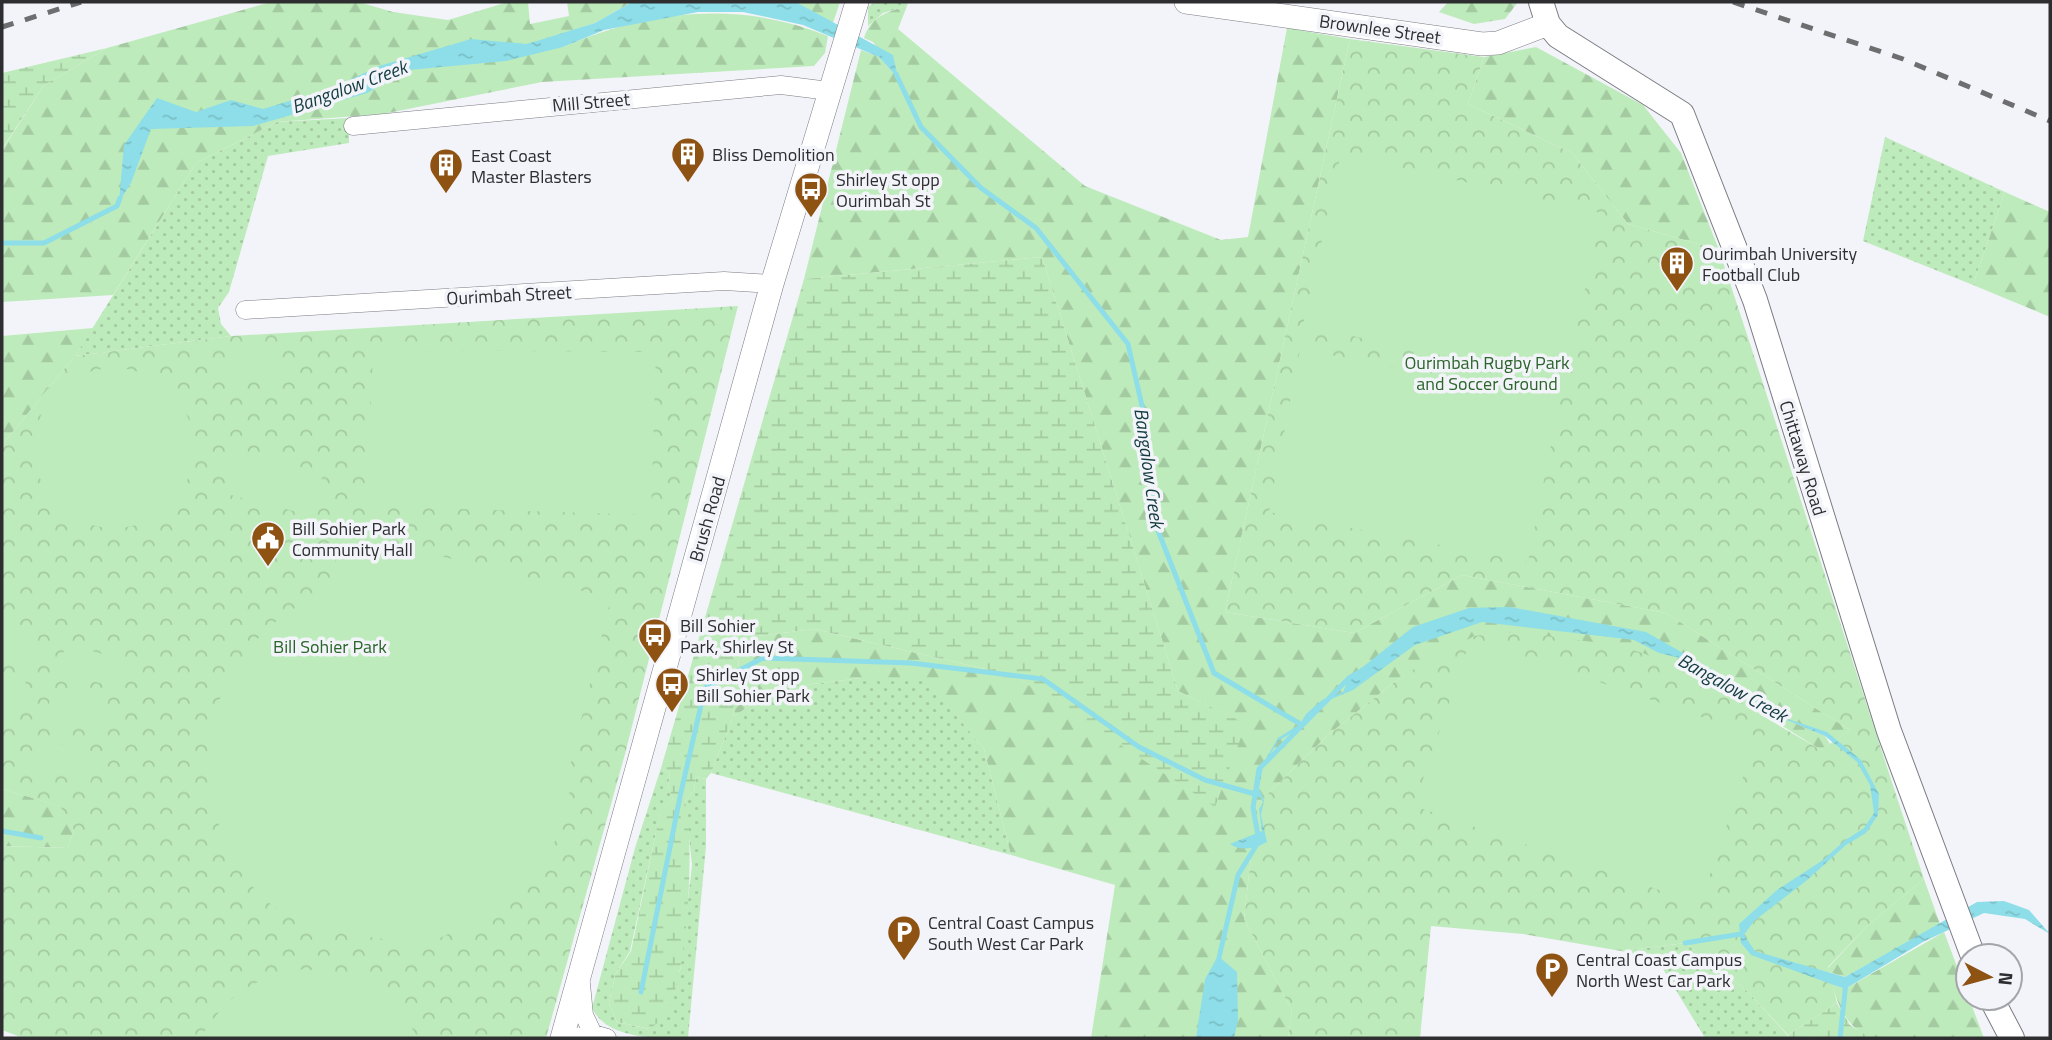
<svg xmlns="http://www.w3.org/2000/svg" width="2052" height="1040" font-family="'Titillium Web',sans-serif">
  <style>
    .grass { fill: url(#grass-dots) }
    .forest { fill: url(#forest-firs) }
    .wetland { fill: url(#wetland-marsh) }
    .park { fill: url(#park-crowns) }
    .pitch { fill: #beebbb }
    .water { fill: url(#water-ripples) }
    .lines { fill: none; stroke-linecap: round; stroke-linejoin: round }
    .stream { stroke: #8ddee8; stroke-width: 5 }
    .minor-casing { stroke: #7b7c82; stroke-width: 19 }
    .tertiary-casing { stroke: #7b7c82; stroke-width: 24 }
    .secondary-casing { stroke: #7b7c82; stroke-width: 26 }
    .minor { stroke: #fff; stroke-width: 18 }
    .tertiary { stroke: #fff; stroke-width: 23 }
    .secondary { stroke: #fff; stroke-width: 24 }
    .rail { stroke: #6e6e71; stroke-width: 5; stroke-dasharray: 12 12; stroke-linecap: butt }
    .labels { text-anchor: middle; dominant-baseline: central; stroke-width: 7; stroke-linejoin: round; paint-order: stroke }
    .street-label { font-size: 18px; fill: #2e2e30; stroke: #f3f4fa }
    .poi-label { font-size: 18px; fill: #2e2e30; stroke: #f3f4fa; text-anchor: start }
    .park-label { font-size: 18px; fill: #2a6529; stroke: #f3f4fa }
    .water-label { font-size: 19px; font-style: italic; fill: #143c40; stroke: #f3f4fa }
  </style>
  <defs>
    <pattern id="grass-dots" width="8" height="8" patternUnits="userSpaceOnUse" patternTransform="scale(1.75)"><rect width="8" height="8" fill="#beebbb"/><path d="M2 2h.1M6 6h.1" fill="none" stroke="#a4caa1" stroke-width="1.8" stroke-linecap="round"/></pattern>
    <pattern id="forest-firs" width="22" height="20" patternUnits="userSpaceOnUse" patternTransform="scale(1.75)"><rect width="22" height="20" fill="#beebbb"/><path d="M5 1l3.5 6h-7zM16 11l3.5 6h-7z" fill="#a4caa1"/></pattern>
    <pattern id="wetland-marsh" width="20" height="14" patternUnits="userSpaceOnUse" patternTransform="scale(1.75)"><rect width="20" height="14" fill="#beebbb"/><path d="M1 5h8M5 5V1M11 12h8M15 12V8" fill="none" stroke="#a4caa1"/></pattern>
    <pattern id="park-crowns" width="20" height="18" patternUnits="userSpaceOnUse" patternTransform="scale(1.75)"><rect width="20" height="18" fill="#beebbb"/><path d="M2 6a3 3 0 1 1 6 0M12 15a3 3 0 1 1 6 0" fill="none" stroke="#a4caa1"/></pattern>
    <pattern id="water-ripples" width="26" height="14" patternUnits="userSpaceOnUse" patternTransform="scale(1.75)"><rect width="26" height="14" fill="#8ddee8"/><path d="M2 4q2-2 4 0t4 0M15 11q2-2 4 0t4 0" fill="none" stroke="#7abfc7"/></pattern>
  </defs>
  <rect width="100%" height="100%" fill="#f3f4fa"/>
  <path class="grass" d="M875,2H908L907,6L883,13L868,26V7Z
    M349,118V143L268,156L229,292L218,308L221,324L231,336L75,356L196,163L277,122Z
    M1885,137L2005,192L1973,285L1863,241Z
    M861,678H926L984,749L1011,855L711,773L733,717L774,689Z
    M661,768L670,773L668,786L673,799L660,814L630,951L615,975L609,1003L617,1022L649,1029L680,971L692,865L685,801L694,791L696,777L706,779V846L688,1038C655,1038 608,1040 592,1008L635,848Z
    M1685,943L1748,992L1790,1038H1705L1657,959L1621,951Z"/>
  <path class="forest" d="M271,2H359L393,12L448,20L508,2H528L530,24L569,16L567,2H632L595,23L577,29L563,47C650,10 739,0 828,36L825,53L814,66L542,82L383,114L277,122L196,163L113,295L2,302V150L44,85L107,48Z
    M796,2H840L833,23Z
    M1448,2H1518L1505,19L1474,24L1439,12Z
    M907,6L898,29L1085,186L1221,240L1248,237L1287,28L1350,39L1225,612L1354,633L1462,575L1666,613L1850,730L1836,740L1826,732L1790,721L1825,736L1830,744L1821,750L1768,717L1402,676L1328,735L1253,808V838L1244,919L1292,1011L1288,1038H1091L1115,885L1011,855L984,749L926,679L861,678L774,689L733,717L741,638L814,629L1015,676L1089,723L1245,724L1178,691L1042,257L804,279L861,50L879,57L897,76L873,42L864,38C871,16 887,12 907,6Z
    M1536,47L1643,105L1681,153L1719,250L1628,224L1572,153L1468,104L1484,57Z
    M2005,192L2050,212V317L1973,285Z
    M93,328L75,356L2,445V336Z
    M2,789L61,806L74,830L68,848L2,846Z
    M1924,879L1940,924L1845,977L1829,972L1828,968L1868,925Z
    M1944,932L1984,1038C1965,1038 1879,1040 1868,1037C1847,1026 1838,1006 1832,984L1845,989Z"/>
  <path class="wetland" d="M107,48L44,85L2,149V73Z
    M1042,257L1178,691L1246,724L1215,807L1015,676L814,629L741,638L733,717L711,773L706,779L696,777L694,791L685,801C695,839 689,989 662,1019C659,1022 653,1026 650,1029L617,1022L609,1003L615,975L631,951L660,813L673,799L668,786L670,773L661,768L804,279Z
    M1837,1003L1850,1025L1870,1038H1790L1788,1035Z"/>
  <path class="park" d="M1350,39L1484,57L1468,104L1572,153L1628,224L1719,250C1789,459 1854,670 1924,879L1868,925L1828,967L1837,1003L1788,1035L1748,992L1685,943L1621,951L1523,934L1431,926L1420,1038H1288L1292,1011L1244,919L1253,838V808L1328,735L1402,676L1474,636L1516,632L1616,645L1643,653L1696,677L1821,750L1850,730L1666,613L1462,575L1354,633L1225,612Z
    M738,306L625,754L546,1038H23L2,1030V846L68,848L74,830L60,806L2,789V445L75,356L231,336Z"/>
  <path class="pitch" d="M1341,154L1602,213L1564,383L1303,325Z
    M279,347L280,376L230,377L229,350Z
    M1300,349L1560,399L1528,562L1269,512Z
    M373,350L656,352L651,515L367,506Z
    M34 448a80 80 0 1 1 160 0a80 80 0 1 1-160 0Z
    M234,450L323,473L313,516L223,493Z
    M343,532L611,598L571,761C575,818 539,893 486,920C477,925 466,928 456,931C447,934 436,941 426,941C389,943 308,930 277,909C244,886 221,841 213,803C207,772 205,740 216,709C236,654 273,613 328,591Z
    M2,626L39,636L31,664L2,656Z
    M1471,638L1757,736L1700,904L1414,806Z
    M66,644L125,660L117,688L58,671Z
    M2,675L26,682L17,710L2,706Z
    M53,690L112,706L104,734L45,717Z
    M39,738L99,755L90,783L31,765Z
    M293,969C356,971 384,983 418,1038H200C229,995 243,985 293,969Z"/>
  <path class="water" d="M632,2H796L893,55L898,78L879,57L803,25L743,12H698L604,30L563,47L506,61L409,70L367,93L253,126L151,129L131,183L119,202L124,145L157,98L196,112L231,100L263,109L335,87L379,66L471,39L527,44L595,23Z
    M1510,607L1646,632L1720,674L1776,715L1827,732L1861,760L1879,794L1878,815L1866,833L1846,845L1806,881L1754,921L1744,935L1755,951L1845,977L1977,902L2004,901L2029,910L2050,934L2025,919L1984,913L1923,942L1845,989L1751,955L1741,943L1739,924L1777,890L1823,860L1844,841L1864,828L1874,813L1870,785L1857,762L1825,736L1775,715L1688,660L1659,653L1634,640L1482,622L1415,645L1353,690L1324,702L1310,714L1305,725L1278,741L1263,767L1259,788L1264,800L1261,815L1267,842C1256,848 1241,852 1230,844L1262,831L1259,809L1263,803L1261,798L1256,796L1260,769L1278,738L1300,724L1306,714L1322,700L1343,692L1349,678L1413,627L1469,608Z
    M1218,956L1237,972L1238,1020L1234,1038H1196L1205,979Z"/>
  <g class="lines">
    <path class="stream" d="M896,74L921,127L981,188L1036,228L1128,344L1147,428L1155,523L1214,673L1302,725
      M2,243H44L117,206L120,198
      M2,831L41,838
      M1685,943L1741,934
      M1218,962L1238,875L1259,841L1253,808L1259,769L1349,678L1375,663
      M641,992L681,792L705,688L763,658L911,663L1043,679L1139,747L1205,780L1255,794
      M1840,1038L1846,982"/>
    <g class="minor-casing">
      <path id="minor" d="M353,126L781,85L829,91
        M245,310L724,281L772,284
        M581,984L584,1015L593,1034
        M572,1038L593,1034L607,1038"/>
    </g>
    <g class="tertiary-casing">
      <path id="tertiary" d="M1186,2L1482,44L1498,43L1548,24
        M562,1038L772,284L857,2"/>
    </g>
    <g class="secondary-casing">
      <path id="secondary" d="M1541,2L1548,24L1558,36L1682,114L1755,300L1889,731L1973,956
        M1991,998L2012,1038"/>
    </g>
    <use href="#minor" class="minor"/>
    <use href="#tertiary" class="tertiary"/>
    <use href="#secondary" class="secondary"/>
    <path class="rail" d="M1733,2L1903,59L2050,121
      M2,27L81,2"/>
  </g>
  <defs>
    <g id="building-pin" transform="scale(1.75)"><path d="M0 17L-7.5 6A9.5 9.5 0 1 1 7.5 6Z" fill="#8e5212" stroke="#f3f4fa"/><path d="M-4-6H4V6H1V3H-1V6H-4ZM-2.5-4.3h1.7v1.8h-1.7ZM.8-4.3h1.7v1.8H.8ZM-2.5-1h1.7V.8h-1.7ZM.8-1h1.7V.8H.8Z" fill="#fff"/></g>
    <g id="bus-pin" transform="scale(1.75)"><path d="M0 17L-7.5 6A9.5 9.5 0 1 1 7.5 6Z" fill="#8e5212" stroke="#f3f4fa"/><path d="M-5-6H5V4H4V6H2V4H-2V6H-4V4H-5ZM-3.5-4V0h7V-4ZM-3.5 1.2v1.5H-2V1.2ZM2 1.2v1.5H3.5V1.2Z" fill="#fff"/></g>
    <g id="civic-pin" transform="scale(1.75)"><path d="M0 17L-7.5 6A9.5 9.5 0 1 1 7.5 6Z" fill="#8e5212" stroke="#f3f4fa"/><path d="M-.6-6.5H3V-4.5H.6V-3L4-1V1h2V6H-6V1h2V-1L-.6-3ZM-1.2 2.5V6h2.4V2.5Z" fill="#fff"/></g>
    <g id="parking-pin" transform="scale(1.75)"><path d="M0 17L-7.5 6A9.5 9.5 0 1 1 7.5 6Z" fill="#8e5212" stroke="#f3f4fa"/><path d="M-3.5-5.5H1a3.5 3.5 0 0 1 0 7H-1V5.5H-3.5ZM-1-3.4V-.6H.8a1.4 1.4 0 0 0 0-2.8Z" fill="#fff"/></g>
  </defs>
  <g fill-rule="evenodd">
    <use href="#building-pin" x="688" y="154"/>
    <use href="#building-pin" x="446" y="165"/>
    <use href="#bus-pin" x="811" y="189"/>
    <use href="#building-pin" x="1677" y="263"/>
    <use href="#civic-pin" x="268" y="538"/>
    <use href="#bus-pin" x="655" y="635"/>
    <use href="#bus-pin" x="672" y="684"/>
    <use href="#parking-pin" x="904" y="932"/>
    <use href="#parking-pin" x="1552" y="969"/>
  </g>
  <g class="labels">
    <g class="street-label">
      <text transform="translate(1380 29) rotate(8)">Brownlee Street</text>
      <text transform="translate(591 102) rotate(-5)">Mill Street</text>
      <text transform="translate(509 295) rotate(-3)">Ourimbah Street</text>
      <text transform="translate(1803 458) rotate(73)">Chittaway Road</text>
      <text transform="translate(707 519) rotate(-74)">Brush Road</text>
    </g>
    <g class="poi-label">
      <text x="712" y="154">Bliss Demolition</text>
      <text x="471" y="155">East Coast<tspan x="471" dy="21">Master Blasters</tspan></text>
      <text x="836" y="179">Shirley St opp<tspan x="836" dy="21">Ourimbah St</tspan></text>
      <text x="1702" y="253">Ourimbah University<tspan x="1702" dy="21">Football Club</tspan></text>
      <text x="292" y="528">Bill Sohier Park<tspan x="292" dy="21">Community Hall</tspan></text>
      <text x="680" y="625">Bill Sohier<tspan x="680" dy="21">Park, Shirley St</tspan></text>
      <text x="696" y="674">Shirley St opp<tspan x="696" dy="21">Bill Sohier Park</tspan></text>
      <text x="928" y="922">Central Coast Campus<tspan x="928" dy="21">South West Car Park</tspan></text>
      <text x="1576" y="959">Central Coast Campus<tspan x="1576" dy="21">North West Car Park</tspan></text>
    </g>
    <g class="park-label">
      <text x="1487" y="362">Ourimbah Rugby Park<tspan x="1487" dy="21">and Soccer Ground</tspan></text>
      <text x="330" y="646">Bill Sohier Park</text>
    </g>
    <g class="water-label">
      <text transform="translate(349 86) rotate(-20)">Bangalow Creek</text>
      <text transform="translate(1150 468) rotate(82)">Bangalow Creek</text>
      <text transform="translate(1733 687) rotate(29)">Bangalow Creek</text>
    </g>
  </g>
  <rect width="2052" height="1040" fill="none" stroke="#2e2e30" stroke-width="7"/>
  <g transform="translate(1989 977) rotate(96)"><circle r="33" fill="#f3f4fa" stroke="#a4a5a9" stroke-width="2"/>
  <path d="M0-5L12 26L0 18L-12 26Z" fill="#8e5212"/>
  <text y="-10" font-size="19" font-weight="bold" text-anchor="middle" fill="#2e2e30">N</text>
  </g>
</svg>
